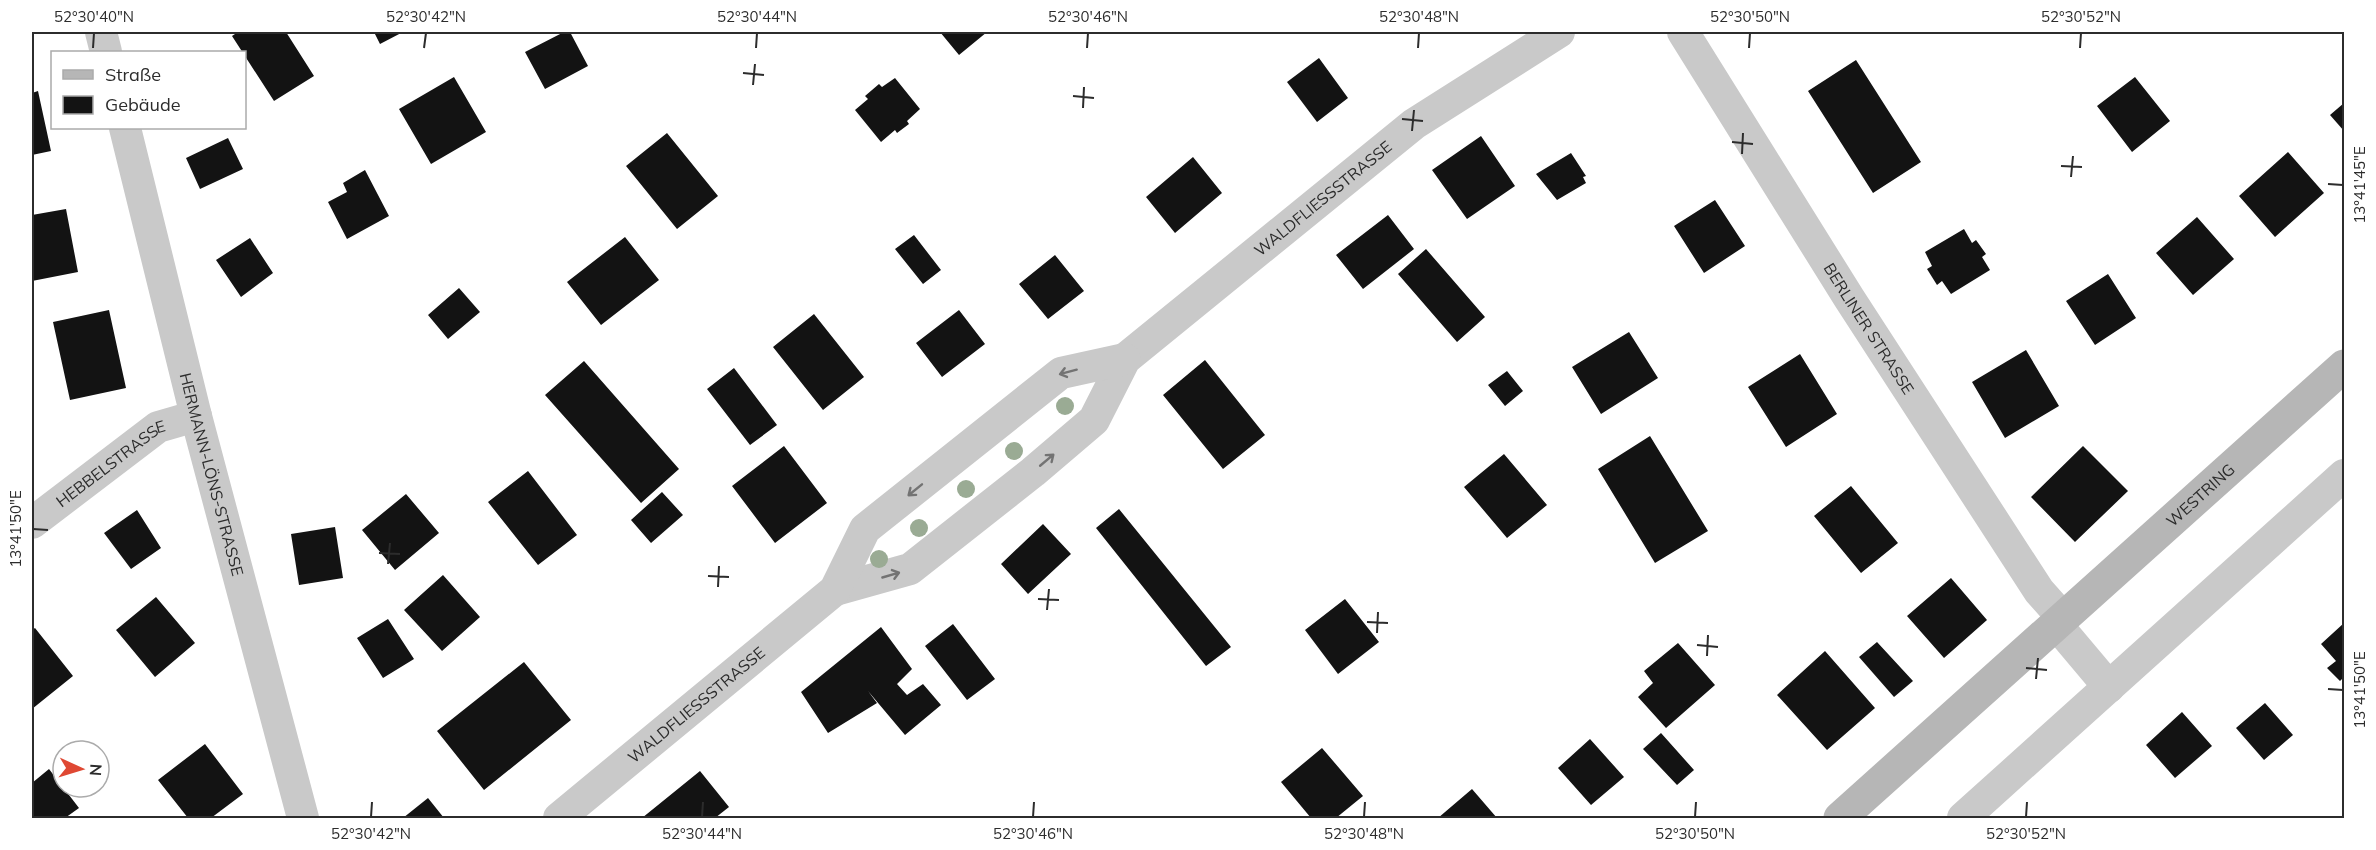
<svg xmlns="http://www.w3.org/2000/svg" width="2376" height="850" font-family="Mulish,sans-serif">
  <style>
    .building { fill: #131313 }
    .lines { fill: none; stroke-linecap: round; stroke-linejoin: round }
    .street { stroke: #c9c9c9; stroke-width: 32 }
    .secondary { stroke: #b6b6b6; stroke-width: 33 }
    .tree { fill: #9aab94 }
    .oneway { stroke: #737373 }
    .ticks { fill: none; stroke: #2c2c2c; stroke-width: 2 }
    .labels { text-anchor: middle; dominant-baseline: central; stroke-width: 6; stroke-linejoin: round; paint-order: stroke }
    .street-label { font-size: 16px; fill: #2c2c2c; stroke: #fff }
    .neatline { fill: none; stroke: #2c2c2c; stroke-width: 2 }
    .ticks-label { font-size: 15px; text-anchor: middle; fill: #2c2c2c }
  </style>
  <rect width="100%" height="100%" fill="#fff"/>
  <path class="building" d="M238,32H286L314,76L274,101L232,36Z
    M374,32H403L380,44Z
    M564,32H570L588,66L545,89L525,52Z
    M940,32H987L959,55Z
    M1319,58L1348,98L1317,122L1287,82Z
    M1856,60L1921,162L1873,193L1808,91Z
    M454,77L486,132L431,164L399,109Z
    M2135,77L2170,121L2132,152L2097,106Z
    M895,78L920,109L907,121L909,124L897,133L895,130L881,142L855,110L868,99L865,96L879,84L882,87Z
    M38,91L51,151L32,155V93Z
    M2344,103V131L2330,115Z
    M667,133L718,196L677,229L626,166Z
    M1481,136L1515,186L1467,219L1432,170Z
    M228,138L243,169L200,189L186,158Z
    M2288,152L2324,193L2275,237L2239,196Z
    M1571,153L1586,176L1583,177L1586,183L1557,200L1536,174Z
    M1193,157L1222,193L1175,233L1146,197Z
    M365,170L389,216L347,239L328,202L347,192L343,183Z
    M1715,200L1745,246L1704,273L1674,226Z
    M66,209L78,272L32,281V215Z
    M1388,215L1414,249L1363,289L1336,255Z
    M2197,217L2234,259L2193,295L2156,253Z
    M1964,229L1972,243L1976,240L1986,254L1982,257L1990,270L1951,294L1942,281L1937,285L1927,269L1932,266L1925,252Z
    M914,235L941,270L923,284L895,249Z
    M625,237L659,280L601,325L567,282Z
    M250,238L273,273L241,297L216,260Z
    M1426,249L1485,317L1457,342L1398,274Z
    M1055,255L1084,291L1048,319L1019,284Z
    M2108,274L2136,318L2095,345L2066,301Z
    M459,288L480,312L448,339L428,315Z
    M109,310L126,388L70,400L53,322Z
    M959,310L985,344L942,377L916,343Z
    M814,314L864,377L823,410L773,347Z
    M1629,332L1658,378L1601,414L1572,367Z
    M2026,350L2059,406L2005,438L1972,382Z
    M1800,354L1837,414L1786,447L1748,387Z
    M1205,360L1265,435L1223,469L1163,395Z
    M584,361L679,469L641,503L545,395Z
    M734,368L777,425L750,445L707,389Z
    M1507,371L1523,391L1505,406L1488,385Z
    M1650,436L1708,531L1655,563L1598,469Z
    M784,446L827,503L775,543L732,486Z
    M2083,446L2128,491L2075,542L2031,497Z
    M1504,454L1547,505L1507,538L1464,487Z
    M528,471L577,535L538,565L488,502Z
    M1851,486L1898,543L1861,573L1814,516Z
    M662,492L683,515L651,543L631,520Z
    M406,494L439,533L395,570L362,530Z
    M1119,509L1231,647L1206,666L1096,528Z
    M137,510L161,548L131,569L104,533Z
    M1043,524L1071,554L1028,594L1001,564Z
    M335,527L343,578L299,585L291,534Z
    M443,575L480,617L442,651L404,610Z
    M1951,578L1987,620L1944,658L1907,616Z
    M156,597L195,643L155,677L116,630Z
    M1345,599L1379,642L1338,674L1305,630Z
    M388,619L414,659L383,678L357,638Z
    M2344,623V677L2340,681L2327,668L2336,661L2321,644Z
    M953,624L995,679L967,700L925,646Z
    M881,627L912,669L897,684L907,695L923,684L941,705L905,735L868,691L877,703L828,733L801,692Z
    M35,628L73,676L32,709V630Z
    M1877,642L1913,681L1894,697L1859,657Z
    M1678,643L1715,685L1666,728L1638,697L1653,683L1644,671Z
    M1825,651L1875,708L1827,750L1777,695Z
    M524,662L571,720L484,790L437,731Z
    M2265,703L2293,735L2264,760L2236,728Z
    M2182,712L2212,746L2175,778L2146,745Z
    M1661,733L1694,770L1677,785L1643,749Z
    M1590,739L1624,777L1591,805L1558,768Z
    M205,744L243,794L211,818H188L158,780Z
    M1322,748L1363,796L1336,818H1311L1281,782Z
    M49,769L79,808L65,818H32V783Z
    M700,771L729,807L715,818H642Z
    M1472,789L1497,818H1438Z
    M428,798L444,818H403Z"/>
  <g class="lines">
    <g class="street">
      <path d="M101,32L106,52"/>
      <path id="s1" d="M1683,32L1849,298L2039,591L2063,618"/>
      <path id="s2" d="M125,128L196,416L303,818"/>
      <path id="s3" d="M32,523L158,427L196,416"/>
      <path id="s4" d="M835,590L910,569L1033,472L1094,420L1125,359L1414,124L1559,32"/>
      <path d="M2056,624L2109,687"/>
      <path id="s5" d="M559,818L835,590L865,529L1061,373L1125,359"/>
      <path d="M1963,818L2344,475"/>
    </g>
    <path class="secondary" id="s6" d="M1840,818L2344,366"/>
  </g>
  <g class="tree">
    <circle cx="1065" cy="406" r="9"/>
    <circle cx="1014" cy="451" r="9"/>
    <circle cx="966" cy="489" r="9"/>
    <circle cx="919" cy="528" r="9"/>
    <circle cx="879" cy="559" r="9"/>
  </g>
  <defs><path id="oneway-shaft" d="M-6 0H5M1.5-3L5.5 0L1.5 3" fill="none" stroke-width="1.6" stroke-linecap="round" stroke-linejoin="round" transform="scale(1.5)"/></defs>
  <g class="oneway">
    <use href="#oneway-shaft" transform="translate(1068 372) rotate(165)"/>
    <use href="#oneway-shaft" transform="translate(1047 460) rotate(-40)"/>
    <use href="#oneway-shaft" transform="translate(915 490) rotate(141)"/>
    <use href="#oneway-shaft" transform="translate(891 575) rotate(-16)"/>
  </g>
  <path class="ticks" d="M93,48L94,33M424,48L426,33M756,48L757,33M1087,48L1088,33M1418,48L1419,33M1749,48L1750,33M2080,48L2081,33M743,73L764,75M753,85L755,64M1073,96L1094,98M1083,108L1084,87M1402,119L1423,121M1412,131L1414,110M1732,142L1753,144M1742,154L1743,133M2061,166L2082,167M2071,177L2073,156M2328,184L2343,185M33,529L48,530M379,553L400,554M388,564L390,543M708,576L729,577M718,587L719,566M1038,599L1059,600M1047,610L1049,589M1367,622L1388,623M1377,633L1378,612M1697,645L1718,647M1707,656L1708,635M2026,668L2047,670M2036,679L2038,658M2328,689L2343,690M371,817L372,802M702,817L703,802M1033,817L1034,802M1364,817L1365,802M1695,817L1696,802M2026,817L2027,802"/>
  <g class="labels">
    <g class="street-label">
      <text stroke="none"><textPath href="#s4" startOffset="638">WALDFLIESSSTRASSE</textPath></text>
      <text stroke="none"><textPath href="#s1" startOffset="350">BERLINER STRASSE</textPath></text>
      <text stroke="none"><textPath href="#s3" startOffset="99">HEBBELSTRASSE</textPath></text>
      <text stroke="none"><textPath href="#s2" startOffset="357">HERMANN-LÖNS-STRASSE</textPath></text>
      <text stroke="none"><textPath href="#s6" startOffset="484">WESTRING</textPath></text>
      <text stroke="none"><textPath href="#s5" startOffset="178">WALDFLIESSSTRASSE</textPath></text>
    </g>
  </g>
  <rect width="2376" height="850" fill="none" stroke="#ffffff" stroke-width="66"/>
  <rect x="51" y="51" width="195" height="78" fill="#ffffff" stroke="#ababab" stroke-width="1.5"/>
  <rect x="63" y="70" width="30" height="9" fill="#b6b6b6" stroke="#ababab" stroke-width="1.5"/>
  <text x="105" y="81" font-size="18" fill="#2c2c2c">Straße</text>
  <rect x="63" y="96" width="30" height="18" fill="#131313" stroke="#ababab" stroke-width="1.5"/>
  <text x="105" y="111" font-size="18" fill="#2c2c2c">Gebäude</text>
  <g transform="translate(81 769) rotate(94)"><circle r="28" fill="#ffffff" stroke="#ababab" stroke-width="1.5"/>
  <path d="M0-4.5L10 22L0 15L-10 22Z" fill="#df4833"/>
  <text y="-9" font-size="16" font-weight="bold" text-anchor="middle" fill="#2c2c2c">N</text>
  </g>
  <rect x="33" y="33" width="2310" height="784" class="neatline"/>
  <g class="ticks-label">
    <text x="94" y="22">52°30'40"N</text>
    <text x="426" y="22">52°30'42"N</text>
    <text x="757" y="22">52°30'44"N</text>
    <text x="1088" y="22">52°30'46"N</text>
    <text x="1419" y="22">52°30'48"N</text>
    <text x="1750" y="22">52°30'50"N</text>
    <text x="2081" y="22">52°30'52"N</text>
    <text transform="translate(2360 185) rotate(-90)" y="5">13°41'45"E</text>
    <text transform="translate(16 529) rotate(-90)" y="5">13°41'50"E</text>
    <text transform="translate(2360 690) rotate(-90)" y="5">13°41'50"E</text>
    <text x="371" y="839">52°30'42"N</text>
    <text x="702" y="839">52°30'44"N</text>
    <text x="1033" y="839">52°30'46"N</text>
    <text x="1364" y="839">52°30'48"N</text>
    <text x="1695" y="839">52°30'50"N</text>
    <text x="2026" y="839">52°30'52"N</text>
  </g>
</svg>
